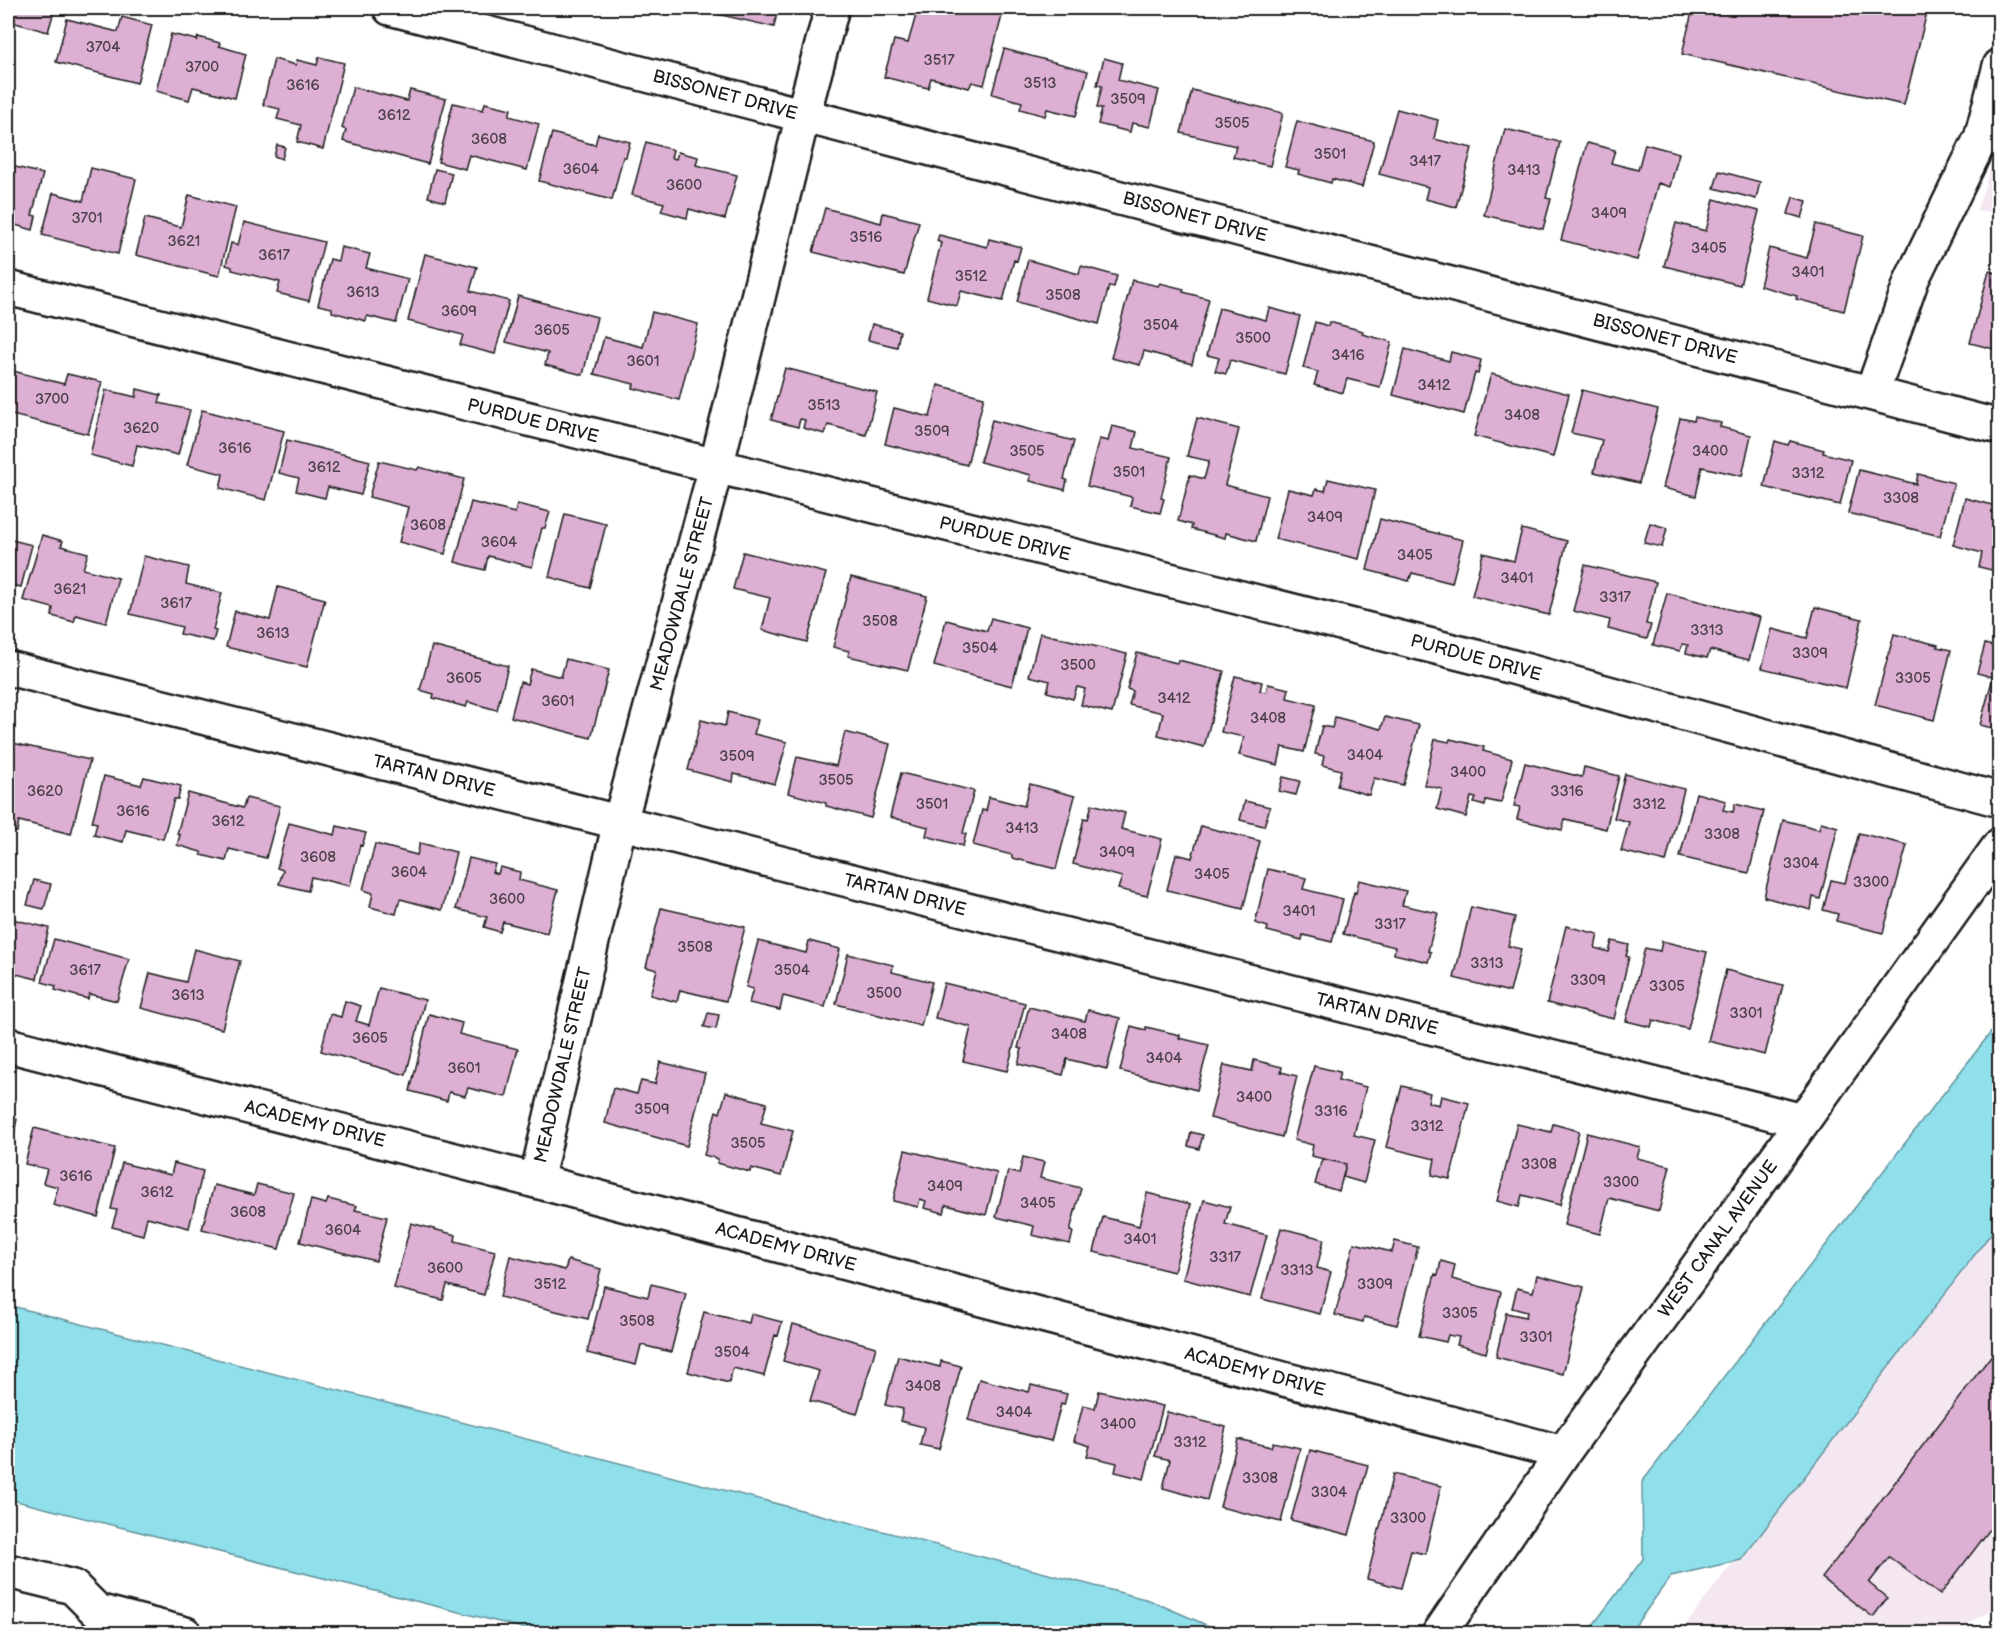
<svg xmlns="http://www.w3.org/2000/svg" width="2007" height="1641" font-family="'Balsamiq Sans',sans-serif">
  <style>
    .built { fill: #f4e7f2 }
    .water { fill: #90e0ec; stroke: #629299; stroke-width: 1.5 }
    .building { fill: #dcafd3; stroke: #1c1c1c; stroke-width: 1.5 }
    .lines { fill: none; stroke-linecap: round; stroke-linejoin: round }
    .minor-casing { stroke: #1c1c1c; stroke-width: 38 }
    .minor { stroke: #fff; stroke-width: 33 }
    .labels { text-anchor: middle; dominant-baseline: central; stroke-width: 4.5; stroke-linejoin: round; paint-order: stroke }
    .number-label { font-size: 15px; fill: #4c414a }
    .street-label { font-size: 18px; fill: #1c1c1c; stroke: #fff }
  </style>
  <rect width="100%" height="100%" fill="#fff"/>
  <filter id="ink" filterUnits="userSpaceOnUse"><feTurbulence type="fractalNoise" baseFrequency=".0167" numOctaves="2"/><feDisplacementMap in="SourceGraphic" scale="12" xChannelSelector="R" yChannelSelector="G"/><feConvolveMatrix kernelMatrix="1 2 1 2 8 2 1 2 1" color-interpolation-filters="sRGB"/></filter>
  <g filter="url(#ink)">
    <path class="built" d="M1999,141V214L1977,210Z
      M1999,1206V1605L1955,1633L1679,1634Z"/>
    <path class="water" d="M1999,1022V1223L1741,1560L1671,1576L1630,1633H1587L1643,1559L1642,1482Z
      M8,1305L1149,1600L1225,1633H543L8,1499Z"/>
    <path class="building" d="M8,8H55L48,32L8,21Z
      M691,8H778L774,27Z
      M918,8H1004L984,85L972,82L969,88L931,78L928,88L884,77L894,40L908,43Z
      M1693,8H1928L1904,105L1682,54Z
      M122,17L152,25L137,83L56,62L67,19L118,32Z
      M171,34L197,40L198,37L220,43L219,46L246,54L235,98L193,87L189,100L156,91Z
      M1004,49L1088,71L1076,116L1047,109L1045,116L1020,109L1022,102L992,94Z
      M319,57L344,63L323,149L297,142L301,125L277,119L280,109L263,105L274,59L296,65L297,60L317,65Z
      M1104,58L1122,63L1118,80L1159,90L1150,127L1132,123L1130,132L1098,124L1102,108H1097L1102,86L1097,85Z
      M353,87L407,101L410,90L446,99L428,164L343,141L346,130L342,128Z
      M1192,90L1283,113L1270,166L1233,157L1236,146L1181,133Z
      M453,103L483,110L485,103L511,109L509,116L539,124L527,170L469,155L465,169L438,162Z
      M1397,109L1438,120L1434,139L1472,148L1456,207L1425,199L1428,187L1379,174Z
      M1297,121L1374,141L1362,187L1332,179L1331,183L1298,174L1299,170L1285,167Z
      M1505,129L1560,142L1546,198L1551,199L1543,229L1484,215Z
      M552,133L595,145L598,134L630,142L626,157H623L612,200L539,181Z
      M646,142L673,150L671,158L676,159L678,152L698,157L696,165L737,175L725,219L689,209L687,218L661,211L664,203L632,195Z
      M1587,143L1615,150L1611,163L1638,170L1645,144L1679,153L1670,187L1658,183L1637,260L1561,240Z
      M277,145L285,147L282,159L274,156Z
      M8,165L43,174L32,215L36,216L33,230L8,223Z
      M91,168L136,179L118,254L42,235L53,193L83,201Z
      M435,169L452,173L445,202L428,197Z
      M1719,171L1760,182L1756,199L1714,188Z
      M189,195L236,207L219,276L136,255L145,218L181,227Z
      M1793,197L1807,201L1802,218L1788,214Z
      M1714,199L1759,211L1740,285L1664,266L1676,223L1706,231Z
      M825,208L881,223L883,213L919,222L904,275L813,252Z
      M244,222L324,242L309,301L277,293L280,282L232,270V267L226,265L231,243L238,245Z
      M1816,224L1863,236L1844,311L1796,299L1797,296L1760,286L1769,248L1807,258Z
      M939,235L987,247L989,239L1021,247L1017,261L1014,260L1003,301L961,291L957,306L927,298L941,243L937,241Z
      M341,247L370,254L366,268L408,279L396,323L367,316L366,321L332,312V308L318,305L330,259L338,261Z
      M425,254L477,267L470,291L509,301L495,354L460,345L463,335L408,321Z
      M1028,260L1079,274L1081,266L1117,276L1114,287L1109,286L1099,324L1017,302Z
      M1989,271L2000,274L1998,350L1970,343Z
      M1132,280L1158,286L1160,283L1184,289L1183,292L1209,299L1192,364L1144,351L1140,365L1111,358Z
      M518,296L597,317L583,375L545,365L548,353L506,342Z
      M1219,308L1266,320L1269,308L1300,316L1285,374L1230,360L1226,374L1215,371L1219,358L1207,355Z
      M652,312L698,324L679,400L633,388L634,384L594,374L604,337L643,347Z
      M1315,322L1328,326L1329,322L1363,331L1362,334L1392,342L1380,387L1347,379L1343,393L1314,385L1318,372L1303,368Z
      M872,324L900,331L897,347L868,340Z
      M1405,349L1449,361L1451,352L1481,360L1478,374L1475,373L1464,414L1393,395Z
      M785,368L877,392L866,435L828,425L825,434L803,428L805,420L800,419L798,427L771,420Z
      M9,370L64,384L67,374L102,382L88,434L8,414Z
      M1491,374L1569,394L1553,457L1474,436Z
      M938,385L984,397L967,465L885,444L894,408L930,417Z
      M137,389L161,395L159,403L190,410L178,455L137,445L132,466L90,455L106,390L136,397Z
      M1582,390L1658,409L1639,483L1594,472L1602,440L1571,433Z
      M202,410L284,431L266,500L220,488L223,474L187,465Z
      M1695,417L1721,423L1720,427L1751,435L1742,476L1702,467L1696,496L1663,488L1680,418L1694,421Z
      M1197,418L1239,429L1225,485L1267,496L1256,541L1226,533L1225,538L1191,529L1192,525L1178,521L1190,475L1204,479L1209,461L1187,456Z
      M992,420L1074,441L1064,479L1067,480L1065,490L1030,481L1031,475L980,462Z
      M1112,426L1137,432L1133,448L1171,457L1161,498L1164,499L1160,513L1130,506L1132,497L1087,486L1099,439L1108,441Z
      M287,440L370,461L361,495L328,487L325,498L296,491L299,478L279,473Z
      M1775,441L1788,445L1790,441L1824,450L1823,453L1851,460L1840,505L1764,487Z
      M379,461L417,470L419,467L464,479L445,554L399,542L408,507L369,497Z
      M1859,470L1916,484L1918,474L1954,483L1940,536L1848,513Z
      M1328,479L1375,490L1359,559L1275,539L1288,489L1314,495L1316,489L1325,491Z
      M1965,498L2000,507V572L1979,567L1982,553L1953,545Z
      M471,502L515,513L517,504L550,512L545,528H542L532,567L488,556L485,570L455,562Z
      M565,514L606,524L590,588L549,577Z
      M1380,519L1463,540L1452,583L1412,573L1409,581L1367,570Z
      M1650,523L1667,528L1662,547L1644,543Z
      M1522,529L1567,541L1549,615L1472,596L1483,553L1514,561Z
      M42,535L63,541L61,546L88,553L83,569L118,578L106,623L76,615L74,622L52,616L53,608L23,600Z
      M8,539L32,545L21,587L8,584Z
      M743,552L826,573L807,642L762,630L770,598L733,589Z
      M144,556L189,567L186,584L222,593L213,630L216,631L213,641L180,634L182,627L130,614Z
      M1585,565L1656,582L1646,624L1651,625L1647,639L1608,629L1610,620L1573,611Z
      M851,577L927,596L908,670L848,656L849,651L833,647Z
      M278,587L325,599L307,667L226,647L235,611L270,620Z
      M1667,593L1760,617L1749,660L1710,650L1707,658L1686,653L1688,645L1682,644L1680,651L1653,645Z
      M1815,607L1862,619L1846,688L1762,668L1772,629L1807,638Z
      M991,618L1027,628L1012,686L934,666L946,620L987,631Z
      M1040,633L1127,654L1112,713L1081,705L1085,689L1077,687L1073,699L1047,692L1050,681L1029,676Z
      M1894,634L1938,645L1937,647L1951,650L1934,720L1875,705Z
      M1985,644L2000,648V730L1980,725L1993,677L1977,673Z
      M432,646L508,666L497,710L468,702L466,707L433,698L434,694L420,690Z
      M1137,653L1177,663L1178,660L1224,671L1204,747L1158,735L1163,713L1129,705L1133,691L1127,689Z
      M566,659L609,670L591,738L511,717L520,682L527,684L531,669L561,677Z
      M1235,676L1262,682L1260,691L1266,692L1268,684L1289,689L1287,698L1316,705L1304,752L1282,747L1278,765L1239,755L1244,737L1221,732Z
      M728,712L758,720L754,734L787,742L775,784L734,774L733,782L688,770L701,720L725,726Z
      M1335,717L1381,729L1385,717L1419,725L1403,785L1374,778L1369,795L1337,786L1341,770L1322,765L1324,756L1315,754L1322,726L1332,728Z
      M845,732L890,744L871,818L826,806V803L788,793L797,757L836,766Z
      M1435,739L1449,742L1450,739L1484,747L1483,751L1512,759L1501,803L1486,800L1485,806L1474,803L1476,798L1471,797L1466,817L1437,809L1442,789L1424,785Z
      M8,742L90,760L71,834L19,821L17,832L8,830Z
      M1525,763L1582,777L1584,767L1619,776L1606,829L1565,819L1562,830L1517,819L1520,807L1514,806Z
      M901,773L974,791L963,833L966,834L963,846L926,836L928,827L890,817Z
      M1625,774L1684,789L1666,862L1621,851L1629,822L1614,818Z
      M104,776L141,785L144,777L181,786L178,799H174L163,839L126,830L123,842L94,835L97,823L92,822Z
      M1283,777L1300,781L1296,795L1279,791Z
      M1030,784L1075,796L1056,869L1012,858V855L973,845L982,810L986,811L989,797L1024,806Z
      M188,793L243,808L246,798L280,806L266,858L229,849L226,861L201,855V852L177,845L180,835L177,834Z
      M1696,793L1726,801L1723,810L1733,812L1735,804L1764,811L1749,873L1680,857Z
      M1245,801L1270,807L1264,826L1240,820Z
      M1092,804L1125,813L1121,829L1162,839L1147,896L1118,889L1122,877L1073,864L1084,818L1088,819Z
      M1783,820L1819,829L1821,822L1838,827L1820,899L1813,897L1811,910L1764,897Z
      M289,823L335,835L337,826L366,833L362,846L360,845L350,886L311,877L308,891L279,884L283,870L277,868Z
      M1201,826L1260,841L1243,909L1167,890L1176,854L1192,858Z
      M1859,833L1907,845L1883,933L1836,921L1838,914L1823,910L1831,880L1845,883Z
      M420,843L456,852L442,910L400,899L396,914L370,907L373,893L363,890L375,844L417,855Z
      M469,858L495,864L492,872L498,874L500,867L520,872L519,880L558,890L547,933L503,922L500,932L484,927L487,917L456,909Z
      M1268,869L1306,878L1303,889L1343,899L1332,942L1303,935L1302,940L1267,931L1268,927L1255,923Z
      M34,880L51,884L44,909L27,905Z
      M1359,880L1406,891L1402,905L1438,913L1428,951L1431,952L1428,962L1394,954L1395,947L1343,934L1354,892L1356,893Z
      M1471,907L1515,917L1508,946L1521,949L1510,992L1454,978Z
      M661,908L745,927L726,1001L680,990L677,1002L650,995L657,970L646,967Z
      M8,918L49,928L37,979L8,972Z
      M1566,926L1598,934L1595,948L1609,952L1612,941L1629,945L1626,956L1629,957L1614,1019L1547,1003Z
      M54,939L129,959L117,1001L89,994L88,999L55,990L56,986L42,982Z
      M758,941L806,953L809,941L840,949L825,1007L783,996L780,1010L749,1003L753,989L746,987Z
      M1662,941L1707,952L1688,1029L1653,1020L1651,1027L1626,1021L1645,948L1660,951Z
      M194,949L240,961L222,1029L141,1008L150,973L186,982Z
      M848,954L893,965L892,972L932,982L921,1026L836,1004Z
      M1726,970L1783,985L1765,1055L1708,1041Z
      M944,983L1025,1003L1007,1071L963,1061L971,1027L935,1018Z
      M379,988L425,1000L406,1075L321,1051L330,1014L341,1017L345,1001L361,1006L356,1021L369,1025Z
      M1029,1007L1085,1021L1088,1010L1120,1018L1107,1069L1067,1059L1063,1075L1018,1064L1022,1049L1018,1048Z
      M708,1013L719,1015L716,1029L704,1027Z
      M429,1014L462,1023L459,1034L518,1049L506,1097L468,1088L465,1096L449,1092L447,1101L410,1091Z
      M1131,1026L1146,1030V1027L1180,1035L1179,1038L1209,1045L1197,1090L1120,1071Z
      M1254,1060L1282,1067L1281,1072L1297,1076L1282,1137L1210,1118L1224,1065L1252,1071Z
      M660,1062L705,1073L687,1146L605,1123L613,1088L637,1094L641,1081L655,1084Z
      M1314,1066L1340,1072L1338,1080L1366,1087L1354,1135L1375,1140L1364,1183L1343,1177L1346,1164L1311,1156L1313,1145L1294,1140Z
      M1402,1086L1430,1093L1428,1102L1439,1105L1441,1096L1469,1103L1450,1179L1432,1175L1435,1159L1386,1147Z
      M726,1092L767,1103L761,1123L793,1131L781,1176L751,1168L750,1172L717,1163L718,1159L704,1155L716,1111L720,1113Z
      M8,1117L17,1119L14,1133L10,1132L8,1141Z
      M1517,1124L1551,1132L1553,1124L1579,1131L1560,1205L1522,1195L1519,1207L1497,1201Z
      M34,1128L115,1148L98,1217L53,1205L58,1187L43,1183L47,1169L25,1164Z
      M1191,1132L1203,1135L1199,1149L1188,1146Z
      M1587,1133L1640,1147L1637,1158L1670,1166L1659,1211L1609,1198L1600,1234L1564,1225Z
      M905,1150L997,1173L986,1215L946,1205L944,1213L924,1208L926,1201L920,1199L918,1207L893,1201Z
      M1023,1157L1044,1162L1040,1178L1081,1188L1070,1231L1073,1232L1070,1244L1032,1235L1034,1226L996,1217L1008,1171L1019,1174Z
      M1322,1159L1346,1164L1339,1191L1315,1184Z
      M122,1163L171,1175L174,1163L203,1171L189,1228L147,1217L143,1235L112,1227L117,1210L111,1209Z
      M257,1184L294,1193L279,1249L202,1229L214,1185L254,1195Z
      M1147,1193L1191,1204L1174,1272L1094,1252L1103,1217L1139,1226Z
      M328,1199L357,1206L355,1210L387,1217L376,1261L300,1242L311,1200L326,1204Z
      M1204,1200L1230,1207L1225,1224L1267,1235L1250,1297L1183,1279Z
      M411,1223L456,1235L455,1241L495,1251L484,1295L447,1285L443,1300L394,1288Z
      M1281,1228L1324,1239L1317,1268L1331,1272L1320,1314L1262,1299Z
      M1395,1241L1418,1247L1397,1325L1364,1317L1363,1322L1335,1315L1354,1243L1392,1252Z
      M510,1256L565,1270L568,1260L601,1269L588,1319L500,1297Z
      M1441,1261L1455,1265L1452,1279L1501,1292L1486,1353L1457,1345L1459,1337L1448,1335L1446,1342L1419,1336L1435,1274L1438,1275Z
      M1537,1275L1584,1287L1563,1374L1496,1357L1506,1313L1526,1317L1527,1312L1512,1308L1517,1288L1533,1292Z
      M651,1284L686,1293L671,1352L641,1345L636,1365L587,1353L604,1286L648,1297Z
      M704,1312L749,1323L751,1314L782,1322L778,1336L775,1335L764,1376L733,1368L729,1383L688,1372Z
      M793,1324L876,1347L857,1414L810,1401L819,1371L783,1361Z
      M2000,1344V1516L1940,1595L1889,1557L1869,1583L1887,1598L1873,1617L1822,1578Z
      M898,1356L940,1367L941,1361L961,1366L939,1449L920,1445L924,1427L900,1421L903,1409L885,1405Z
      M979,1379L1029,1392L1031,1385L1067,1394L1064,1405L1061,1404L1051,1441L968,1420Z
      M1099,1391L1163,1406L1144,1479L1115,1472L1117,1463L1087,1456L1090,1446L1074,1441L1083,1405L1095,1408Z
      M1167,1412L1226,1427L1207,1500L1163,1488L1170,1460L1155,1456Z
      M1238,1439L1271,1447L1273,1442L1300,1448L1281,1522L1220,1507Z
      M1310,1450L1368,1465L1349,1535L1291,1520Z
      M1393,1474L1441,1486L1425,1554L1411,1551L1401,1588L1367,1579Z"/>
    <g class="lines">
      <g class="minor-casing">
        <path id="minor" d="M390,8L2000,427
          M8,288L1476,657L2000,800
          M1872,393L1912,279L1981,138L2000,66
          M8,668L1803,1121
          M8,1045L536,1181L1563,1453
          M536,1181L620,822L716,467L803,115L832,8
          M8,1571L73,1587L97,1611L185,1634
          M1439,1634L1563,1453L1803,1121L2000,845"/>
      </g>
      <use href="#minor" class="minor"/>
    </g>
  </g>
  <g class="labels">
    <g class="number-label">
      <text x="103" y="47">3704</text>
      <text x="939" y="60">3517</text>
      <text x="202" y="67">3700</text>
      <text x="1040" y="83">3513</text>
      <text x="303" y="85">3616</text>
      <text x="1128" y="99">3509</text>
      <text x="394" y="115">3612</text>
      <text x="1232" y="123">3505</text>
      <text x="489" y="139">3608</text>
      <text x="1330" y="154">3501</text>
      <text x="1425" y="161">3417</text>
      <text x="581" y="169">3604</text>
      <text x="1524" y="170">3413</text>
      <text x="684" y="185">3600</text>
      <text x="1609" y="213">3409</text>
      <text x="87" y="218">3701</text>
      <text x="866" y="237">3516</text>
      <text x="184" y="241">3621</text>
      <text x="1709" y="248">3405</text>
      <text x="274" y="255">3617</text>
      <text x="1808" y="272">3401</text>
      <text x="971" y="276">3512</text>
      <text x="363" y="292">3613</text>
      <text x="1063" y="295">3508</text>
      <text x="459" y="311">3609</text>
      <text x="1161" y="325">3504</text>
      <text x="552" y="330">3605</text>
      <text x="1253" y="338">3500</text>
      <text x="1348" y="355">3416</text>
      <text x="643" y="361">3601</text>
      <text x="1434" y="385">3412</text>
      <text x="52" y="399">3700</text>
      <text x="824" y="405">3513</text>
      <text x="1522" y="415">3408</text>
      <text x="141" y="428">3620</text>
      <text x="932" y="431">3509</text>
      <text x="235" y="448">3616</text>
      <text x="1027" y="451">3505</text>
      <text x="1710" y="451">3400</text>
      <text x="324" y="467">3612</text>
      <text x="1129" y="472">3501</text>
      <text x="1808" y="473">3312</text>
      <text x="1901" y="498">3308</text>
      <text x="1325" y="517">3409</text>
      <text x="428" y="525">3608</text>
      <text x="499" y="542">3604</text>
      <text x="1415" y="555">3405</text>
      <text x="1517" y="578">3401</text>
      <text x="70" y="589">3621</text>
      <text x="1615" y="597">3317</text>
      <text x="176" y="603">3617</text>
      <text x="880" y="621">3508</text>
      <text x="1707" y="630">3313</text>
      <text x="273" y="633">3613</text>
      <text x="980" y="648">3504</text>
      <text x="1810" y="653">3309</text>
      <text x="1078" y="665">3500</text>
      <text x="464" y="678">3605</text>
      <text x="1913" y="678">3305</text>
      <text x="1174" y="698">3412</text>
      <text x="558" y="701">3601</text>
      <text x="1268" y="718">3408</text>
      <text x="1365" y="755">3404</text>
      <text x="737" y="756">3509</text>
      <text x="1468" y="772">3400</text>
      <text x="836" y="780">3505</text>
      <text x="45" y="791">3620</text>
      <text x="1567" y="791">3316</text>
      <text x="932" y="804">3501</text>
      <text x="1649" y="804">3312</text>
      <text x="133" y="811">3616</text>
      <text x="228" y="821">3612</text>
      <text x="1022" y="828">3413</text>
      <text x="1722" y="834">3308</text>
      <text x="1117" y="852">3409</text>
      <text x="318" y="857">3608</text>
      <text x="1801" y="863">3304</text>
      <text x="409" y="872">3604</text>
      <text x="1212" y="874">3405</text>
      <text x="1871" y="882">3300</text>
      <text x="507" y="899">3600</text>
      <text x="1299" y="911">3401</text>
      <text x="1390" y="924">3317</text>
      <text x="695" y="947">3508</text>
      <text x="1487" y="963">3313</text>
      <text x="85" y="970">3617</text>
      <text x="792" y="970">3504</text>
      <text x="1588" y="980">3309</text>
      <text x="1667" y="986">3305</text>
      <text x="884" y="993">3500</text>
      <text x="188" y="995">3613</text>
      <text x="1746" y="1013">3301</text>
      <text x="1069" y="1034">3408</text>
      <text x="370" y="1038">3605</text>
      <text x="1164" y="1058">3404</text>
      <text x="464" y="1068">3601</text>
      <text x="1254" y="1097">3400</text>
      <text x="652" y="1109">3509</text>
      <text x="1331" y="1111">3316</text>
      <text x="1427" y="1126">3312</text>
      <text x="748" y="1143">3505</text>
      <text x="1539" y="1164">3308</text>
      <text x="76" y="1176">3616</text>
      <text x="1621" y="1182">3300</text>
      <text x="945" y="1186">3409</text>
      <text x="157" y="1192">3612</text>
      <text x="1038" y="1203">3405</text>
      <text x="248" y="1212">3608</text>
      <text x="343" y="1230">3604</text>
      <text x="1140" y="1239">3401</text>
      <text x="1225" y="1257">3317</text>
      <text x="445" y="1268">3600</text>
      <text x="1297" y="1270">3313</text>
      <text x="550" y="1284">3512</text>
      <text x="1375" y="1284">3309</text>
      <text x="1460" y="1313">3305</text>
      <text x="637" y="1321">3508</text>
      <text x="1536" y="1337">3301</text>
      <text x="732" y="1352">3504</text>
      <text x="923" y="1386">3408</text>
      <text x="1014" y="1412">3404</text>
      <text x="1118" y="1424">3400</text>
      <text x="1190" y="1442">3312</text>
      <text x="1260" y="1478">3308</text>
      <text x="1329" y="1492">3304</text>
      <text x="1408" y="1518">3300</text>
    </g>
    <g class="street-label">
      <text transform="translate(725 95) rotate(15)">BISSONET DRIVE</text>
      <text transform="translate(1195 217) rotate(15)">BISSONET DRIVE</text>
      <text transform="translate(1665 339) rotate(15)">BISSONET DRIVE</text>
      <text transform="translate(533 421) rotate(14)">PURDUE DRIVE</text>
      <text transform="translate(1005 539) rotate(14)">PURDUE DRIVE</text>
      <text transform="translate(682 594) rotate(-75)">MEADOWDALE STREET</text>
      <text transform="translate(1476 658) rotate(15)">PURDUE DRIVE</text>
      <text transform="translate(434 776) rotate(14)">TARTAN DRIVE</text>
      <text transform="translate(905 895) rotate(14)">TARTAN DRIVE</text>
      <text transform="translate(1377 1014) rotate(14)">TARTAN DRIVE</text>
      <text transform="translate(563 1065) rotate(-77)">MEADOWDALE STREET</text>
      <text transform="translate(315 1124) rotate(14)">ACADEMY DRIVE</text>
      <text transform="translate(1718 1239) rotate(-54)">WEST CANAL AVENUE</text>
      <text transform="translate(786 1247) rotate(15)">ACADEMY DRIVE</text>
      <text transform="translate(1255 1372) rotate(15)">ACADEMY DRIVE</text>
    </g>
  </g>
  <rect width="2007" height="1641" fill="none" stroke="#fff" stroke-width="30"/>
  <rect x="15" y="15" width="1977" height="1611" fill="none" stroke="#1c1c1c" stroke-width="2" filter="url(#ink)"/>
</svg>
